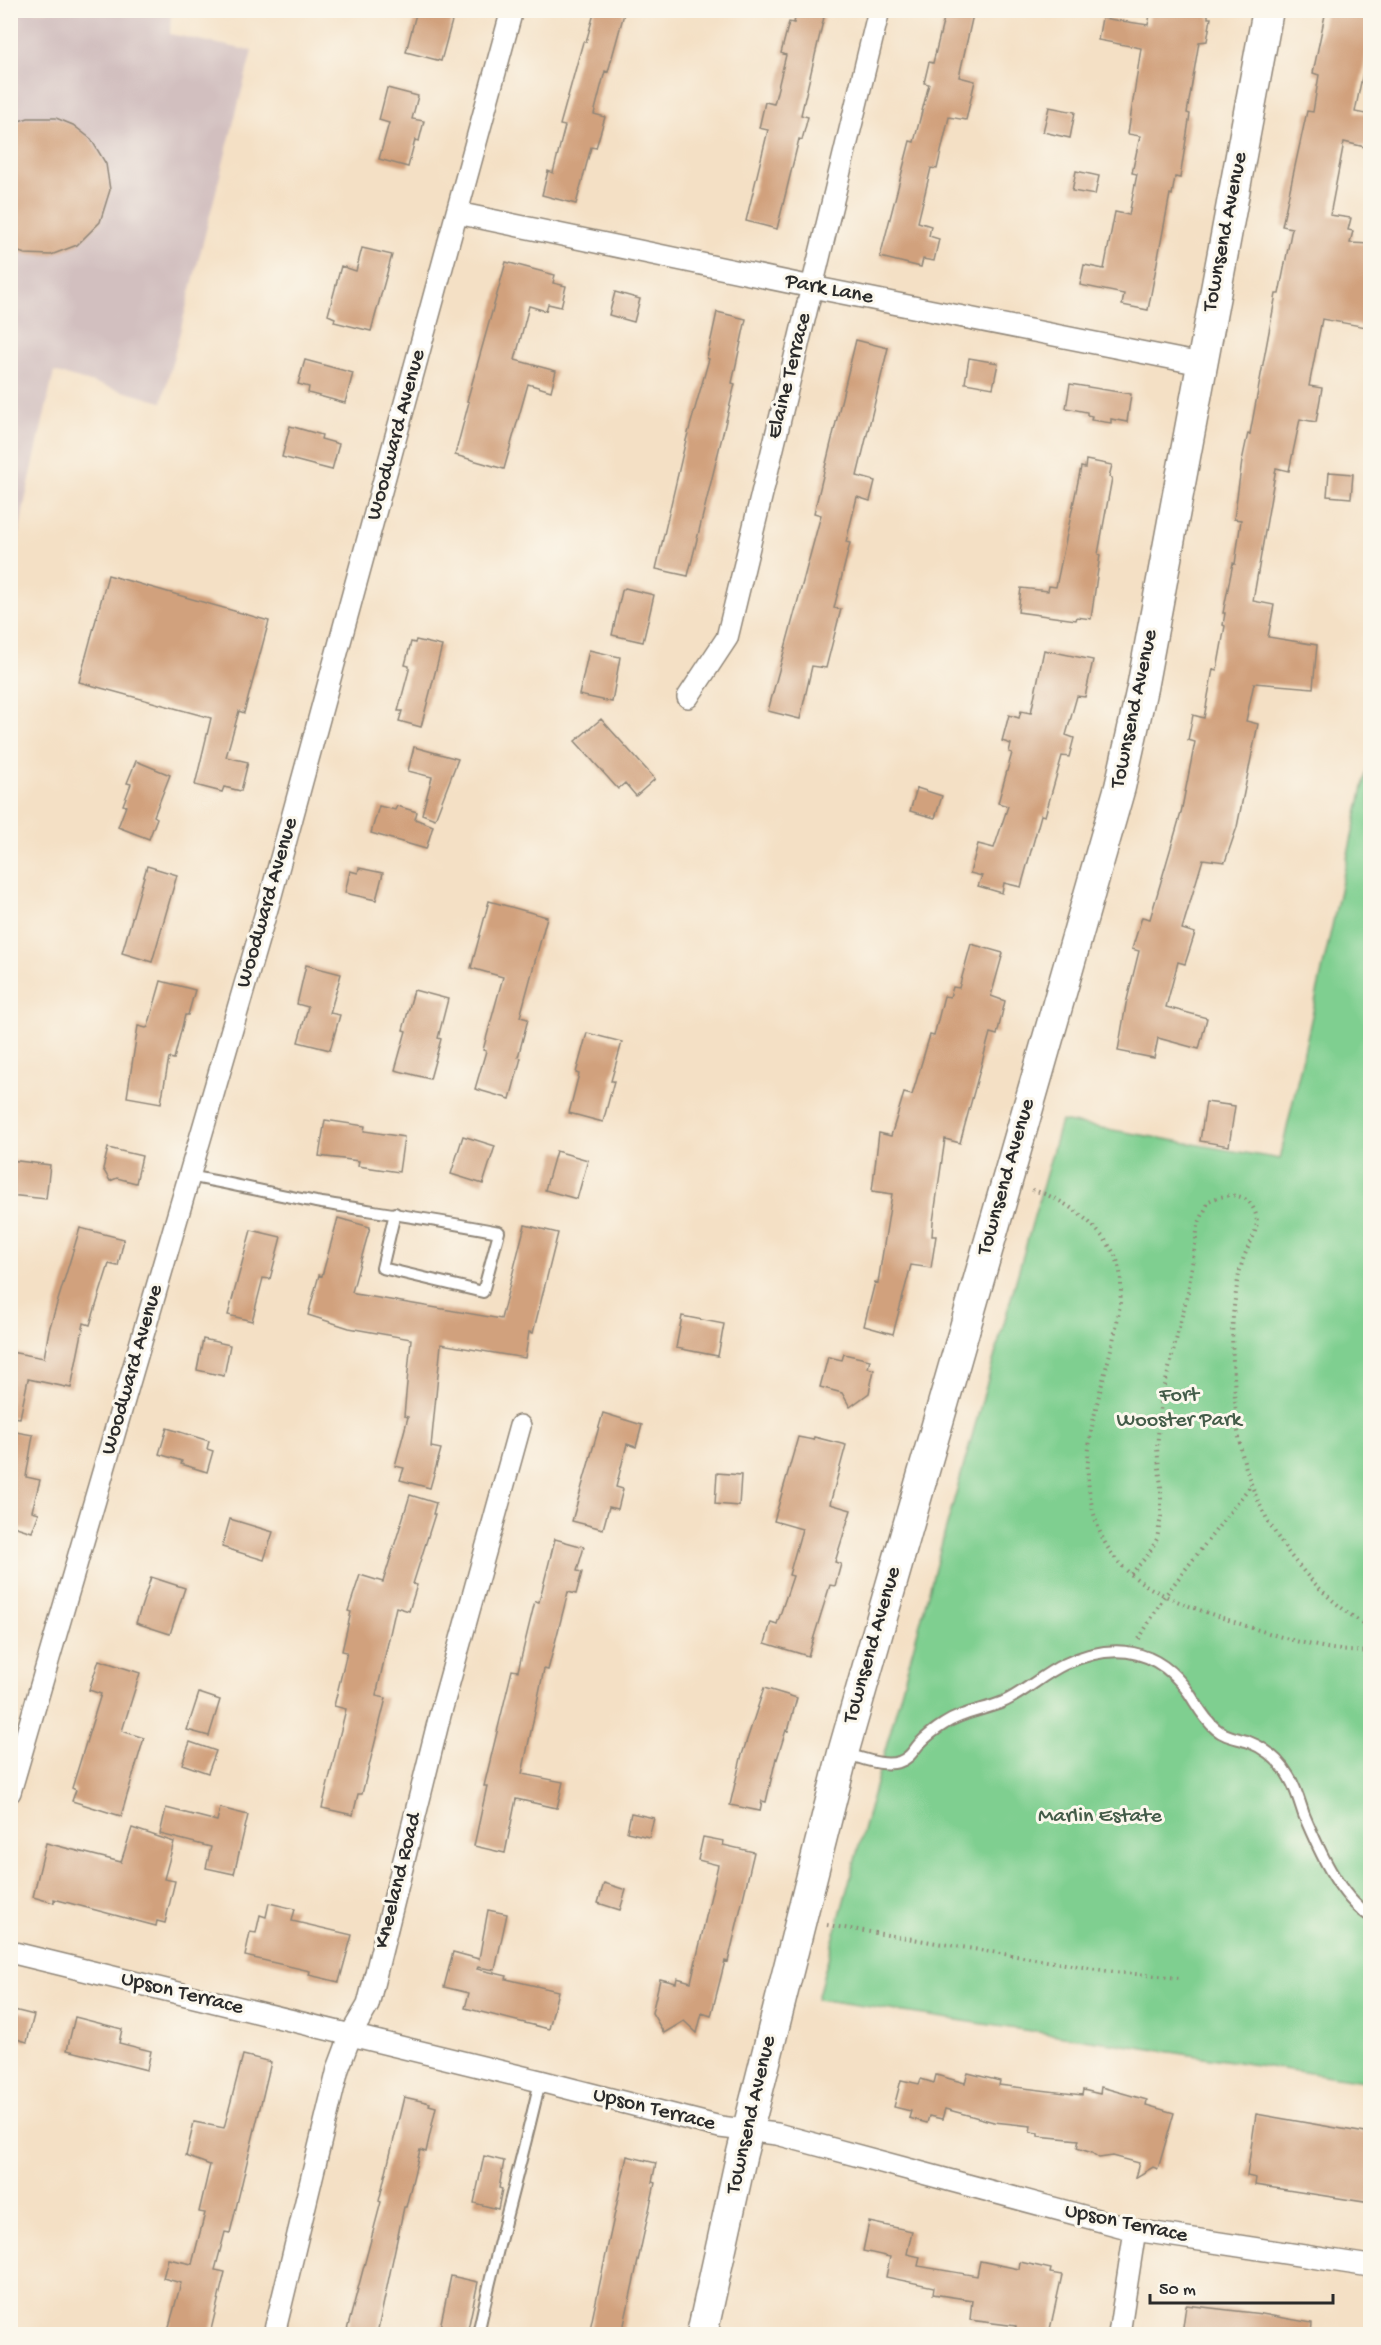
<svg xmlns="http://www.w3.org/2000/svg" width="1381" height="2345" font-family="'Gochi Hand',sans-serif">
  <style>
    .industrial { fill: #d2bfbf }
    .green { fill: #7fcf90; stroke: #557d5e; stroke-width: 1.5 }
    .building { fill: #d1a17d }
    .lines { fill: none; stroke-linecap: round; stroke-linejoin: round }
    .service-casing { stroke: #908678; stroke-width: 14 }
    .minor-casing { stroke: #908678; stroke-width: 24 }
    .secondary-casing { stroke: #908678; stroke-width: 33 }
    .path { stroke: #908678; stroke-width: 4; stroke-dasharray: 1.5 4.5; stroke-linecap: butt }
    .service { stroke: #fff; stroke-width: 10 }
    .minor { stroke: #fff; stroke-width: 21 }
    .secondary { stroke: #fff; stroke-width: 30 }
    .labels { text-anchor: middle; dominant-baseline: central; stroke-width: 6; stroke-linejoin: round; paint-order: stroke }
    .street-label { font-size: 22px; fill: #2b2b2b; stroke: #fbf7ec }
    .park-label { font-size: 22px; fill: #445c49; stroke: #fbf7ec }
  </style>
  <rect width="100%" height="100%" fill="#fbf7ec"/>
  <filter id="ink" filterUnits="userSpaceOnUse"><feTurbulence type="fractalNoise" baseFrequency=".0167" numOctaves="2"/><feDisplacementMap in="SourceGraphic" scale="12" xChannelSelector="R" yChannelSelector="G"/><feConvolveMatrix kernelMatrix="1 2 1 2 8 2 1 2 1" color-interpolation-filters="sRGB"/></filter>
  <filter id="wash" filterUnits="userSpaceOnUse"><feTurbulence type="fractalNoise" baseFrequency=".008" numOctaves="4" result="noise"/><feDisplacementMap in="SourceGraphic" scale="24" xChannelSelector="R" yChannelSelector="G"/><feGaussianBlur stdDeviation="1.35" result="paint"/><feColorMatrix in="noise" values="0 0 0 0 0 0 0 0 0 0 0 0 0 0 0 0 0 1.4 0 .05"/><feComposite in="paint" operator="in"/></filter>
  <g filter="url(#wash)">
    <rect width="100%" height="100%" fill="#f4e0c5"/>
    <path class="industrial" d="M10,11H171L170,34L252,51L162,402L54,372L24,506L16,554H10Z"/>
    <path class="green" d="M1370,756V2082L817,1999L943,1539L1061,1121L1280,1159Z"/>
    <g id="blocks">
      <path class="building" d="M417,10H455L441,61L406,52Z
        M595,10H625L608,72L605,71L594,114L605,117L596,148L591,147L576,204L542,195L548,171L553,173L565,126L560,125L583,42H586Z
        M797,10L824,17L801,115L808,117L802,140L799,139L777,229L746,221L768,130L759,128L765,102L774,104L786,55L781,53L789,22L794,23Z
        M946,10H974L959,77L975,81L966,120L949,117L937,169L931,168L918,222L931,226L929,236L939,239L934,261L923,259L921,267L880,257L910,141L914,142L929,84L924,83L929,62L933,63Z
        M1151,10H1185L1208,14V18H1211L1207,41L1199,42L1187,113L1190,114L1180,178L1175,177L1172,195L1170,194L1148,310L1122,305L1124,294L1080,285L1084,265L1104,269L1115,212L1129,215L1137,174L1132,173L1140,136L1128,134L1141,48L1098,40L1102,18L1148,25Z
        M1326,10H1371V32L1355,112L1371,115V140L1367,139L1365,147L1344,142L1330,215L1351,218L1348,230L1353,231L1350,243L1371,244V303L1366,327L1322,319L1309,386L1322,388L1316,422L1300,419L1289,471L1276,468L1253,601L1274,605L1268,637L1317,645L1313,688L1254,683L1246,721L1258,724L1237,827L1225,862L1203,859L1182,929L1195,933L1185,964L1178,962L1166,1007L1207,1018L1199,1049L1158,1038L1154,1058L1118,1051L1126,1004L1139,951L1132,949L1142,917L1150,919L1181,813L1195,742L1188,740L1193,715L1204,718L1213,669L1217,670L1225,626L1223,625L1225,613H1223L1233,563L1235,564L1241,520L1234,519L1242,461L1248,433L1250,434L1276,294H1279L1292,228L1282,226L1307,111L1313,112L1319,75L1313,73Z
        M387,88L418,96L412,119L424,121L419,141L415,140L408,167L379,159L389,123L379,120Z
        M1049,107L1075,112L1070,138L1043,132Z
        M28,118H56L73,125L91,139L106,164L110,190L100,222L77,245L51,255L25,254L10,249V124Z
        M1076,171L1099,176L1095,195L1072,191Z
        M362,248L392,255L371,331L334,322L335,318L328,315L341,266L356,271Z
        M506,262L555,275L553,283L566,286L561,307L548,304L546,311L529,306L515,360L556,371L551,391L528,384L504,469L455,455L469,402L467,401Z
        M615,292L640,299L634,322L609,315Z
        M717,312L746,319L732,383L735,384L688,576L656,569L685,444L709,359L707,358Z
        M856,340L888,348L857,476L875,481L870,501L857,497L846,542L850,543L834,608L841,609L826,668L812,666L800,719L768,711L821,515L814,513Z
        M969,358L998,363L993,388L965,383Z
        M305,360L353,373L345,403L308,393L309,387L298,384Z
        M1070,384L1131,394L1127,422L1111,419V423L1091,420L1092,416L1087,415V412L1066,408Z
        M290,426L322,435L321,439L339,444L332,470L282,457Z
        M1086,460L1112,465L1109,477L1112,478L1098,554L1100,555L1091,619L1077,617L1076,620L1018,612L1021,588L1048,591L1049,586L1056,587L1081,467L1085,468Z
        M1329,472L1353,474L1351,498L1327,496Z
        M108,575L269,621L244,713L239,711L226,757L248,762L241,791L224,787L222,792L195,785L211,718L79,682Z
        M625,588L654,595L643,642L612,635L622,591Z
        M416,640L442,646L421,727L399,721L402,711H398L409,670V666L405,665L411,642L415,643Z
        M589,650L620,657L612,702L579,695Z
        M1044,650L1093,660L1085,697L1077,696L1066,735L1074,738L1069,757L1062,756L1045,816L1041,815L1021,887L1004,883L1002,893L978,886L982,876L970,873L978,844L994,848L1008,806L998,803L1012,753L1009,752L1011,744L1002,741L1009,715L1019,718L1021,711L1031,713Z
        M601,719L655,779L636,796L625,783L618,789L575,741Z
        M414,747L458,759L435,819L422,814L432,777L408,771Z
        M136,761L170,775L154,816L157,818L149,839L118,827L126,806L123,805L131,784L127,783Z
        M917,788L942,796L935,818L910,811Z
        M379,806L395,810L397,806L417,812L415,819L433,826L426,849L371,833Z
        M147,866L177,875L152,962L122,953Z
        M359,868L383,873L376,900L345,893L350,871L358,873Z
        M489,901L547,917L520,1017L528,1019L518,1057L521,1058L510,1099L475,1089L486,1051L483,1050L503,977L471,968Z
        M971,944L1003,953L991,996L1005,1001L997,1035L990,1033L960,1143L945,1139L933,1222L932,1236H936L931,1268L911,1265L893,1334L864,1326L875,1282L878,1283L892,1194L872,1191L879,1133L891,1136L904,1093L912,1095L930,1035L934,1036L944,996L950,997L953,987L959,988Z
        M306,965L341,974L330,1013L340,1015L330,1050L298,1042L308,1007L297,1004Z
        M161,981L195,990L188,1015H185L174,1059L169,1058L161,1103L127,1097L138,1026L146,1028L148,1027Z
        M414,990L448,999L438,1038L441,1039L430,1079L395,1070L406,1031L403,1030Z
        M587,1033L622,1042L611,1081H614L603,1122L569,1113L579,1074L576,1073Z
        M1206,1102L1235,1106L1229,1146L1200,1141Z
        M325,1120L365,1126L364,1131L404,1137L399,1172L358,1166L359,1161L319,1156Z
        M463,1136L495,1146L483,1184L451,1174Z
        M108,1148L142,1156L136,1183L117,1178L110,1181L103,1169Z
        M556,1151L588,1160L577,1199L545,1190Z
        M10,1160L50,1165L46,1199L10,1195Z
        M338,1218L370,1227L352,1292L355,1294L501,1319L525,1225L558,1233L533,1333L529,1332L525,1358L441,1344L431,1447L441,1449L430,1488L400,1480L404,1468L395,1466L408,1417L404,1416L411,1339L349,1328L308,1315L319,1275L322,1276Z
        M80,1228L124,1239L118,1266L109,1264L90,1325L84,1323L71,1388L28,1379L20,1418L10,1417V1352L44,1358L49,1330Z
        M251,1230L281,1237L270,1279L263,1278L252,1321L228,1315Z
        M682,1316L724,1324L718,1356L676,1348Z
        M203,1339L230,1345L224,1376L197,1370Z
        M844,1354L870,1360L868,1368L874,1370L869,1393L850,1407L842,1393L820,1387L828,1357L842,1360Z
        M603,1413L642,1425L636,1447L627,1444L616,1487L623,1489L618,1509L609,1507L603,1529L572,1521Z
        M167,1428L209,1441L207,1449L213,1451L207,1472L181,1464L182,1461L159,1454Z
        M10,1431L33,1435L26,1477L40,1480L32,1511L39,1513L32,1532L10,1525Z
        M798,1437L813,1440L814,1437L846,1445L830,1504L851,1510L835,1562L841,1564L835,1586L830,1585L808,1656L765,1643L771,1622L777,1624L793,1576L789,1575L802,1529L774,1521Z
        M717,1473L741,1475L739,1506L715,1504Z
        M410,1495L436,1503L433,1514H435L413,1584L417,1585L409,1611L396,1607L376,1696L386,1698L362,1794H358L353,1815L322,1808L346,1709L334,1706L347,1652L342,1651L351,1612L348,1611L360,1575L383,1582Z
        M230,1519L273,1532L264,1560L222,1547Z
        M555,1539L584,1547L577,1571L582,1572L576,1594L568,1592L548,1670L544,1669L522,1774L563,1782L557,1808L516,1799L505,1853L474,1846L487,1786H484L512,1670L518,1671L535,1601L539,1602Z
        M151,1577L185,1588L170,1634L136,1623Z
        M99,1660L140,1673L122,1731L144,1738L121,1816L72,1801L76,1790L72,1788L101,1694L89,1690Z
        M764,1688L797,1698L788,1731L786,1730L777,1759L776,1758L766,1802L762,1801L760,1811L730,1805L741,1758Z
        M199,1693L220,1700L209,1736L187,1730Z
        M190,1742L216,1751L208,1773L182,1764Z
        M166,1808L217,1821L220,1808L248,1815L234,1874L206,1868L211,1847L160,1834Z
        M631,1813L654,1818L649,1837L627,1832Z
        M132,1828L174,1842L164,1879L175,1881L165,1923L157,1921L156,1926L54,1899V1903L33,1897L46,1843L121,1862Z
        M703,1837L724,1841L723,1845L754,1852L728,1962L725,1961L711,2016L702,2013L697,2033L684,2021L664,2033L652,2013L660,1979L676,1983L677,1978L691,1982L718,1865L698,1860Z
        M604,1883L626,1890L620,1910L598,1903Z
        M269,1903L295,1909L292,1921L352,1935L339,1982L309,1975L310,1971L245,1956L250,1932L256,1933L260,1915L266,1917Z
        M488,1910L507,1914L495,1970L478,1967L477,1969L507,1976L506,1979L558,1991L549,2029L465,2008L469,1993L444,1987L453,1952L479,1959Z
        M10,2009L34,2015L27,2042L10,2037Z
        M75,2017L122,2029L119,2043L151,2051L147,2070L67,2050Z
        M243,2055L271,2062L230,2233L225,2232L215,2270L225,2272L210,2334H167L181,2283L163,2278L168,2259L192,2264L205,2213L199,2212L210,2165L186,2156L194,2122L224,2128Z
        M968,2073L1000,2081L999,2085L1082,2095L1083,2090L1100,2094L1101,2087L1147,2100L1146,2105L1174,2113L1158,2169L1153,2167L1135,2178L1139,2163L1113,2156L1099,2158L1092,2153L1077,2148L1079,2140L1038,2136V2133L1030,2132L1031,2126L994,2122L945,2109L942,2119L929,2116L927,2123L909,2118L911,2111L894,2107L901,2080L919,2084L921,2079L934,2083L936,2075L965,2083Z
        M404,2097L430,2103L429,2105L436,2107L426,2152L420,2150L406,2207H404L377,2334H350L351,2331L347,2330L381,2202L379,2201Z
        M1256,2114L1371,2134V2203L1255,2185L1256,2178L1247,2176Z
        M484,2156L504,2161L499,2188L502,2189L498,2209L474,2203Z
        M627,2156L656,2163L652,2182L655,2183L622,2334H589Z
        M869,2222L912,2231L907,2254L920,2257L918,2266L977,2276L980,2261L1019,2269L1020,2262L1051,2269L1050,2273L1062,2275L1049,2334H1015L1016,2326L970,2320L972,2300L933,2294L934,2287L886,2277L890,2257L863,2251Z
        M451,2276L478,2282L467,2334L439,2332Z
        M1186,2305L1262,2314L1312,2323L1311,2334H1182Z"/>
    </g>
  </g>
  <g filter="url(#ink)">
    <use href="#blocks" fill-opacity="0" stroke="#908678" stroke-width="1.5"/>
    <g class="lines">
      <g class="service-casing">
        <path id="service" d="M189,1176C232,1184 274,1194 316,1202C377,1212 438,1220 499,1232L483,1292L382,1268L395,1213
          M846,1754C863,1758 882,1767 899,1762C909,1759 913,1751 919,1744C926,1737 936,1729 944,1724C962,1712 984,1710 1003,1702C1025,1692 1043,1674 1065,1664C1113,1642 1157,1647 1189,1693C1197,1705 1204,1719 1216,1729C1225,1737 1238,1738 1249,1742C1267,1749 1280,1761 1289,1777C1296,1788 1300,1803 1304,1815C1318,1848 1339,1897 1370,1916
          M478,2334C496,2249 521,2166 540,2081"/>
      </g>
      <g class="minor-casing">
        <path id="minor" d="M457,213L812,287L1201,364
          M688,697L727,638L879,10
          M10,1792L271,895L512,10
          M10,1952L540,2081L720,2127L777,2134L1135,2230L1370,2266
          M274,2334L338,2069L351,2034L368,2005L440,1715L520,1426
          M1119,2334L1135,2230"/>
      </g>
      <g class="secondary-casing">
        <path id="secondary" d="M702,2334L741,2157L843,1753L1120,787L1142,688L1268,10"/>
      </g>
      <path class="path" d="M1032,1190C1055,1196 1073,1208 1090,1223C1100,1233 1112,1247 1117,1260C1126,1284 1118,1320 1112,1345C1103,1382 1090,1422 1088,1460C1086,1488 1094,1528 1110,1551C1135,1588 1177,1602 1217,1616C1258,1630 1328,1655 1370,1651
        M1131,1574L1148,1555L1157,1539L1161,1516V1487L1157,1448L1161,1401L1188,1292L1198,1225L1209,1201C1224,1194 1247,1190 1255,1212C1262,1229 1246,1247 1242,1263C1238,1275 1237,1287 1235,1299C1231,1324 1232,1351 1234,1376C1235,1400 1236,1425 1241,1449C1257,1523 1306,1588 1370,1628
        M1139,1639L1164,1597L1251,1485
        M827,1925L1114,1972L1180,1978"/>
      <use href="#service" class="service"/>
      <use href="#minor" class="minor"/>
      <use href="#secondary" class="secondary"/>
    </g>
  </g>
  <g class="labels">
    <g class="street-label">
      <text transform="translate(1226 232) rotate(-79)">Townsend Avenue</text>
      <text transform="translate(829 290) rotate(11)">Park Lane</text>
      <text transform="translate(790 376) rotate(-76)">Elaine Terrace</text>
      <text transform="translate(397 435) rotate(-75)">Woodward Avenue</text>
      <text transform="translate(1135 709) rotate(-78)">Townsend Avenue</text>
      <text transform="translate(268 903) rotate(-74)">Woodward Avenue</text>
      <text transform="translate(1007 1177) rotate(-74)">Townsend Avenue</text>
      <text transform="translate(133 1370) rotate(-74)">Woodward Avenue</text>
      <text transform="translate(873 1645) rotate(-74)">Townsend Avenue</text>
      <text transform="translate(399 1881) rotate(-76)">Kneeland Road</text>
      <text transform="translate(182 1994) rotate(14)">Upson Terrace</text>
      <text transform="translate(654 2110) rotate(14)">Upson Terrace</text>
      <text transform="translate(752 2115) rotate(-77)">Townsend Avenue</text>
      <text transform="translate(1126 2224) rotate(12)">Upson Terrace</text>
    </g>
    <g class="park-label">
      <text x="1179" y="1396">Fort<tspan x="1179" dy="25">Wooster Park</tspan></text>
      <text x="1100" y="1817">Marlin Estate</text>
    </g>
  </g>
  <rect width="1381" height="2345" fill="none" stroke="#fbf7ec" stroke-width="36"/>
  <path d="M1150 2294v9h183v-9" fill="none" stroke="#2b2b2b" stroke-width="3"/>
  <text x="1159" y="2294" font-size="18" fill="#2b2b2b" stroke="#fbf7ec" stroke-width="4.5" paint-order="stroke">50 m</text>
</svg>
